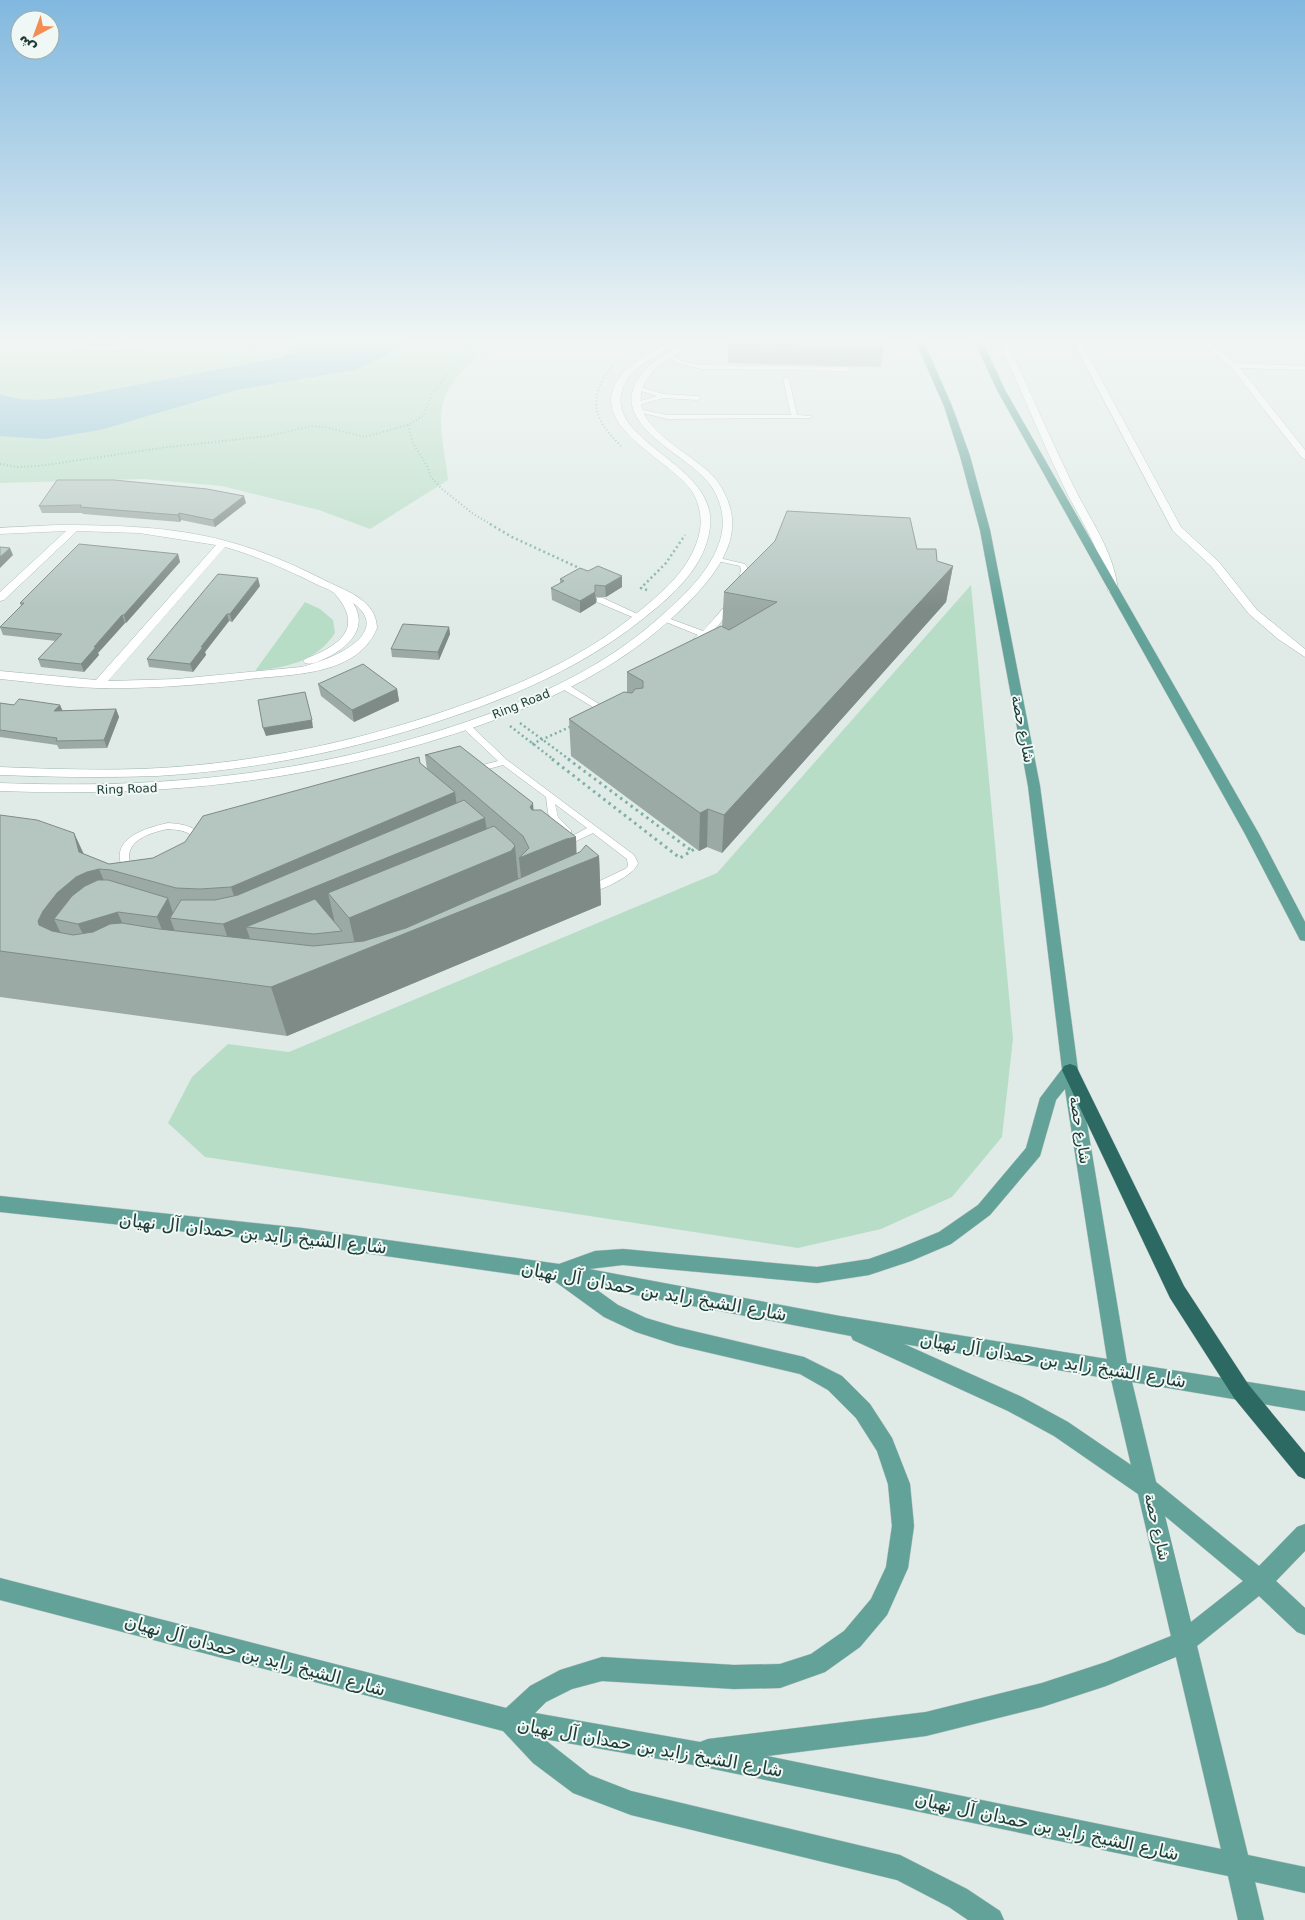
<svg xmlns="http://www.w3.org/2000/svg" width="1305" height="1920" font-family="'DejaVu Sans','Noto Sans Arabic',sans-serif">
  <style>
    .green { fill: #b8ddc6 }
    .water { fill: #86bed2 }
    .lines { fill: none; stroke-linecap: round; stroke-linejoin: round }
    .lane-casing { stroke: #a3b3af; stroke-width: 1 }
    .street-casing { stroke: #a3b3af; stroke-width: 1 }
    .secondary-casing { stroke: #9eb7b1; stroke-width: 1 }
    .primary-casing { stroke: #c1c8c7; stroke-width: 1 }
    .highway-casing { stroke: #c1c8c7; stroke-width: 1 }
    .path-far2 { stroke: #7fb0a6; stroke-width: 2; stroke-dasharray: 1 2.5; stroke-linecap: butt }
    .path-far1 { stroke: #7fb0a6; stroke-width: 2.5; stroke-dasharray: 2 3; stroke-linecap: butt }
    .path { stroke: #7fb0a6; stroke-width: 3; stroke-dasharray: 2.5 4; stroke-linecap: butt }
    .lane { fill: #fff; fill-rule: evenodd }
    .street { fill: #fff; fill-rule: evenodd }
    .secondary { fill: #fff; fill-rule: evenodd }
    .primary { fill: #63a298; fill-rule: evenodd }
    .highway { fill: #2b6962; fill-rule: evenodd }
    .wall { fill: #9caaa6 }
    .shaded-wall { fill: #7f8b87 }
    .building { fill: #b5c6c1; stroke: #7f8b87 }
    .labels { text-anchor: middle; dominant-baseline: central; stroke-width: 4; stroke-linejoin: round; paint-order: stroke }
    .far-street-label { font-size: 12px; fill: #203c37; stroke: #f0f8f5 }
    .street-label { font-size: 15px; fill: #203c37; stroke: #f0f8f5 }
    .near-street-label { font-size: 18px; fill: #203c37; stroke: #f0f8f5 }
  </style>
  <rect width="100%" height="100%" fill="#e0ebe7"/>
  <path class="green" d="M0,340H498C478,356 450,377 443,403C437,424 446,457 448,480L370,529L319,510L222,486L144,479L0,483Z
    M971,585L1013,1039L1002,1137L952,1197L881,1229L798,1248L205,1157L168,1123L192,1077L228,1044L289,1052L717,873Z
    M305,602L320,609L333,620L335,633C316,662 287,667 255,671Z"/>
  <path class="water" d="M306,340H407L384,357L355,370L236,390L100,430L46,439L0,436V394C26,404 56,399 83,395L279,358L291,353Z"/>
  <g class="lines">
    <g class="lane-casing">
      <path id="lane" d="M670,354L681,361L701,365L846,367L849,369L846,371L701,369L677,363L668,357V355Z
        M786,377L789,379L797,415L811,416V418L667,419L635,411L638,409L667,415H791L783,379Z
        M637,386L663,394L698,396L701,398L698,400L663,398L636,406L633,404L634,403L657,396L635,389V387Z
        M715,557L745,564L749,570L744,587L737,585L741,570L740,566L713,560V558Z
        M597,598H603L644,617L643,619H637L597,602Z
        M728,603L735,605L717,627L692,646L688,644L698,635L661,620L665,618H668L703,631Z
        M561,684H567L610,711L606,713H603L561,688Z
        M463,724H469L507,760L634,855L638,863C635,875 597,894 585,892L583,890L585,888L625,869L628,866L627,859L593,833L568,845H562L560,843L564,840L563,833L553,822L548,813L546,797L503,765L474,773L471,772L470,770L471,768L498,761L463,728ZM555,804L587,828L572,836L571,830L558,817Z
        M168,823C185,824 199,827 207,844C204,851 201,858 195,864C178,879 148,884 129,872C125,870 121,865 120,860C116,835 151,827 168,823ZM168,829C181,830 192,831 197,844C189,865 154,884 133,866C130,864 129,860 129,856C130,838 154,832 168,829Z"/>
    </g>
    <g class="street-casing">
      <path id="street" d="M64,340C77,339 89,346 102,346C122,346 140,339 160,340C155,344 148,344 141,345C118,350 84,357 64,340Z
        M1072,340H1080L1181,527L1219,562L1257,610L1305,649V657L1278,639L1249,614L1211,566L1173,531Z
        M1199,340H1208L1236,363L1305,366V370L1240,368L1305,450V459L1302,458L1231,367Z
        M56,525C112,525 171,526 226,541C261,550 295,565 328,582C349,592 376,601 377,628C358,676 292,674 250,679C200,685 149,689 98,688C65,687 33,682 0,679V671L96,680L216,545L139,533L77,531L4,600L0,601V592L66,531L0,534V528ZM225,547C257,556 288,570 318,585C322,587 332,590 335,594C365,628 339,646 305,659L303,661L305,663C312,665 317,662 324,659C346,649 370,629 353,603C396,634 326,662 301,667L177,679L108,681Z"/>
    </g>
    <g class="secondary-casing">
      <path id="secondary" d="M670,340H679C663,355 637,362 626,381C593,440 718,461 710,527C706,566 673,595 644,618C588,663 522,693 454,716C359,749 258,770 157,776C105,778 52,777 0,775V767C53,769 107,771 160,768C259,762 355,742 448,710C513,688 578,660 632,617C661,594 693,568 700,530C702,517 699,501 691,490C668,457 578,423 624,372C637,358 655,351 670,340Z
        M688,340H697C683,353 661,359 650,375C615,421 687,449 712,475C725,489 734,510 732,529C729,563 697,595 673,617C616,670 545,703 472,728C313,782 167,797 0,791V783C164,789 309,775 466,722C536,698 605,667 661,616C685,595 716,566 722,532C725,515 719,495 708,482C683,451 599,421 645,370C657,357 674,350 688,340Z
        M998,340H1006C1028,387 1049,436 1072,483C1089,519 1114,550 1118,591L1117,593L1113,594L1108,591C1103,550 1079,519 1062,483C1040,436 1020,387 998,340Z"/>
    </g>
    <g class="primary-casing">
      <path id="primary" d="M915,340H923L952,406L970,456L990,530L1040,786L1078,1070L1127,1363L1305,1391V1411L1132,1382L1156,1482L1259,1566L1297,1527L1305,1524V1551L1276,1581L1305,1608V1635L1297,1632L1259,1596L1197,1646L1248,1855L1305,1867V1893L1255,1882L1264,1920H1238L1228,1876L694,1765L544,1739L590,1775L631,1791L900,1855L967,1889L1000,1911L1004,1920H968L949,1907L897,1880L631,1815L573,1793L533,1763L503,1731L0,1600V1578L506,1708L530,1686L560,1670L602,1657L734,1665L780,1664L811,1654L844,1631L871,1599L886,1567L892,1526L888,1484L877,1451L856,1418L828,1390L800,1374L676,1345L636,1332L604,1317L553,1280L302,1244L0,1212V1196L302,1228L559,1264L595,1251L623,1249L817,1267L869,1259L900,1248L939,1232L978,1205L1026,1148L1040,1098L1062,1069L1028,786L980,530L960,456L944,406ZM1065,1089L1107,1359L840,1316L589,1269L623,1265L817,1283L869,1275L911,1261L951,1244L990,1215L1040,1156L1056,1100ZM593,1287L851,1336L853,1340L1008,1411L1054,1436L1138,1494L1171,1636L1106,1662L1042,1683L926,1712L708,1739L700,1742L535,1713L546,1702L572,1689L602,1681L734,1689L780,1688L825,1672L860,1647L887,1615L908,1568L914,1526L910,1484L892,1438L870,1404L842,1376L804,1357L676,1327L646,1318L618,1305ZM904,1344L1111,1379L1131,1465L1068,1422L1022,1397ZM1165,1516L1243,1581L1191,1622ZM1176,1657L1221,1849L767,1756L926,1736L1042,1707L1106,1686Z
        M974,340H982L1005,390L1259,834L1305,922V941L1300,940L1298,936L1245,834L997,390Z"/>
    </g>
    <g class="highway-casing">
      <path id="highway" d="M1070,1064L1076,1066L1078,1070L1184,1286L1248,1384L1305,1453V1479L1298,1476L1234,1398L1170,1298L1062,1070L1064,1066Z"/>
    </g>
    <path class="path-far2" d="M612,366C587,398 593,419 621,446
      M408,425L413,443L427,466L431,477L442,489L472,513L492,525
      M0,464L17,467L39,466L168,447L269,436L312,426L325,427L365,437L408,425L424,415L432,394L471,345L469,340"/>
    <path class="path-far1" d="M490,524L512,537L577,567
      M647,590L641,588L666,563L685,535
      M520,723L570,760
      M510,726L554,760
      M532,744L572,726"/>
    <path class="path" d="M552,759L680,858L696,848
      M568,759L692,851"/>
    <use href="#lane" class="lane"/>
    <use href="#street" class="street"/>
    <use href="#secondary" class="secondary"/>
    <use href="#primary" class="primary"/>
    <use href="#highway" class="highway"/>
  </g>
  <path class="wall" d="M728,345L883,349L881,367L728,363Z
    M246,503L215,527L181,520L180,522L83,514L82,513H42L39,506Z
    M917,549L937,561L953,566L946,602L722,853L707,847L699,851L571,756L569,719L627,692V672L722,627L724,592Z
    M178,554L180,562L126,623H125L98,653L99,655L84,672L41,667L38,659L56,641L3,635L0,627L21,606L20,603Z
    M560,579L622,587L606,597H596V603L580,613L552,600L551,588L560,584Z
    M260,586L232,622L229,621L205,652L206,655L193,672L149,667L147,659Z
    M449,627L450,634L439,660L392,657L391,649Z
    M318,684L397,689L399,701L354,722L321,696Z
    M0,703L14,705H60L63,711L116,709L119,717L107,748L59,749L57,745L0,737Z
    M460,746L533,810L577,854L599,856L601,905L287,1036L0,997V815L74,833L84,854L109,864L153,858L420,763L427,769L425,755Z"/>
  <path class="shaded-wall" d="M244,496L246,503L215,527L213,520Z
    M179,513L181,520L180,522L178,515Z
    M10,548L13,555L0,568V557Z
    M178,554L180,562L126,623L124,615Z
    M953,566L946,602L722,853L724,815Z
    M622,576V587L606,597L605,586Z
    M258,578L260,586L232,622L230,614Z
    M595,592L596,603L580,613V601Z
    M227,614L229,621L205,652L206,655L193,672L190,664L201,647Z
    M122,615L125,623L98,653L99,655L84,672L81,664L94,647Z
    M449,627L450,634L439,660L438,652Z
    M397,689L399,701L354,722L352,710Z
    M60,705L63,713L54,711Z
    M116,709L119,717L107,748L104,740Z
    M312,720L313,728L266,736L263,728Z
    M455,792L460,829L485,818L491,859L515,846L519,888L522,887L519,858L534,852L530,807L533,803L537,851L566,839L576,837L577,865L599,856L601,905L287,1036L271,987L357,953L349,918L328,893L337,932L246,927L259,965L240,973L223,924L241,916L231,887Z
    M708,809L707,847L699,851L700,813Z
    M74,833L91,871L99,869L139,962L97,964L78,924L71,922L57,893Z
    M57,893L71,922L54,919L71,955L67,961L39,925L38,921L43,911Z
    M168,898L175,919L170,918L183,953L176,966L157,917Z"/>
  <path class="building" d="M736,340H880L883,349L728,345Z
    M57,480H114L207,489L244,496L213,520L179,513L178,515L80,507L81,505L39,506Z
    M787,511L910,518L917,549H936L937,561L953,566L724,815L708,809L700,813L569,719L624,692L632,693L635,689L643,688V681L627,672L721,626L729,630L777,602L724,592L775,541Z
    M79,544L178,554L124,615H122L94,647H96L81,664L38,659L62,634L0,627L24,603H20Z
    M0,547L10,548L0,557Z
    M598,566L622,576L605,586L595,585V592L580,601L551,588L564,581L560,579L580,568L588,571Z
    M218,574L258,578L230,614H227L201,647H203L190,664L147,659Z
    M403,624L449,627L438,652L391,649Z
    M363,664L397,689L352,710L318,684Z
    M305,692L312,720L263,728L258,700Z
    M19,699L60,705L54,711L116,709L104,740L56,741L57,738L0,730V703L14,705Z
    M460,746L533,803L530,807L532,810H541L576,837L566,839L519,858L529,848L523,836L429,756L425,755Z
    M419,757L420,763L455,792L231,887L200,889L176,888L111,870L99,869L87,872L76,877L57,893L43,911L38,921L39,925L52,931L73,935L93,932L110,924L122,923L159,929L313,946L364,941L406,928L580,852L586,845L599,856L271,987L0,951V815L37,820L74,833L79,852L109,864L153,858L185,842L203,816Z
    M464,800L485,818L223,924L170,918L181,900H215L238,895Z
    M494,826L513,843L515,846L511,851L349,918L328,893Z
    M98,880H108L168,898L157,917L118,912L78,924L54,919L72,896L85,886Z
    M315,899L342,931L314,934L246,927Z"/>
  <linearGradient id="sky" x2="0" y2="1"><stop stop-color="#81b8df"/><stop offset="0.56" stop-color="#f1f6f4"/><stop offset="1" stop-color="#f1f6f4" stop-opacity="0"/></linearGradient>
  <rect width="1305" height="609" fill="url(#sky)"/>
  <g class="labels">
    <g class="far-street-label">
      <text transform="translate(521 704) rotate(-22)">Ring Road</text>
      <text transform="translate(127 789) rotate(-2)">Ring Road</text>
    </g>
    <g class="street-label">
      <text transform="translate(1023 729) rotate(79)">شارع حصة</text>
      <text transform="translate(1080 1130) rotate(81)">شارع حصة</text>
      <text transform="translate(1157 1527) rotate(77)">شارع حصة</text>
    </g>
    <g class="near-street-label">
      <text transform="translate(253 1233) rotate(6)">شارع الشيخ زايد بن حمدان آل نهيان</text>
      <text transform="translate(654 1291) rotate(10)">شارع الشيخ زايد بن حمدان آل نهيان</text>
      <text transform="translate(1053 1360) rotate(9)">شارع الشيخ زايد بن حمدان آل نهيان</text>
      <text transform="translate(255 1655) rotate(15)">شارع الشيخ زايد بن حمدان آل نهيان</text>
      <text transform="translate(650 1747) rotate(10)">شارع الشيخ زايد بن حمدان آل نهيان</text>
      <text transform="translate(1047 1826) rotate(12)">شارع الشيخ زايد بن حمدان آل نهيان</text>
    </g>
  </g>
  <g transform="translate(35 35) rotate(221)"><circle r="24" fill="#f0f8f5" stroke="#9dada9"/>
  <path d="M0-4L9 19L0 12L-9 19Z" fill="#f58c54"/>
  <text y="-8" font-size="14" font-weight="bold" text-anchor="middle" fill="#203c37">ش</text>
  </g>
</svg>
